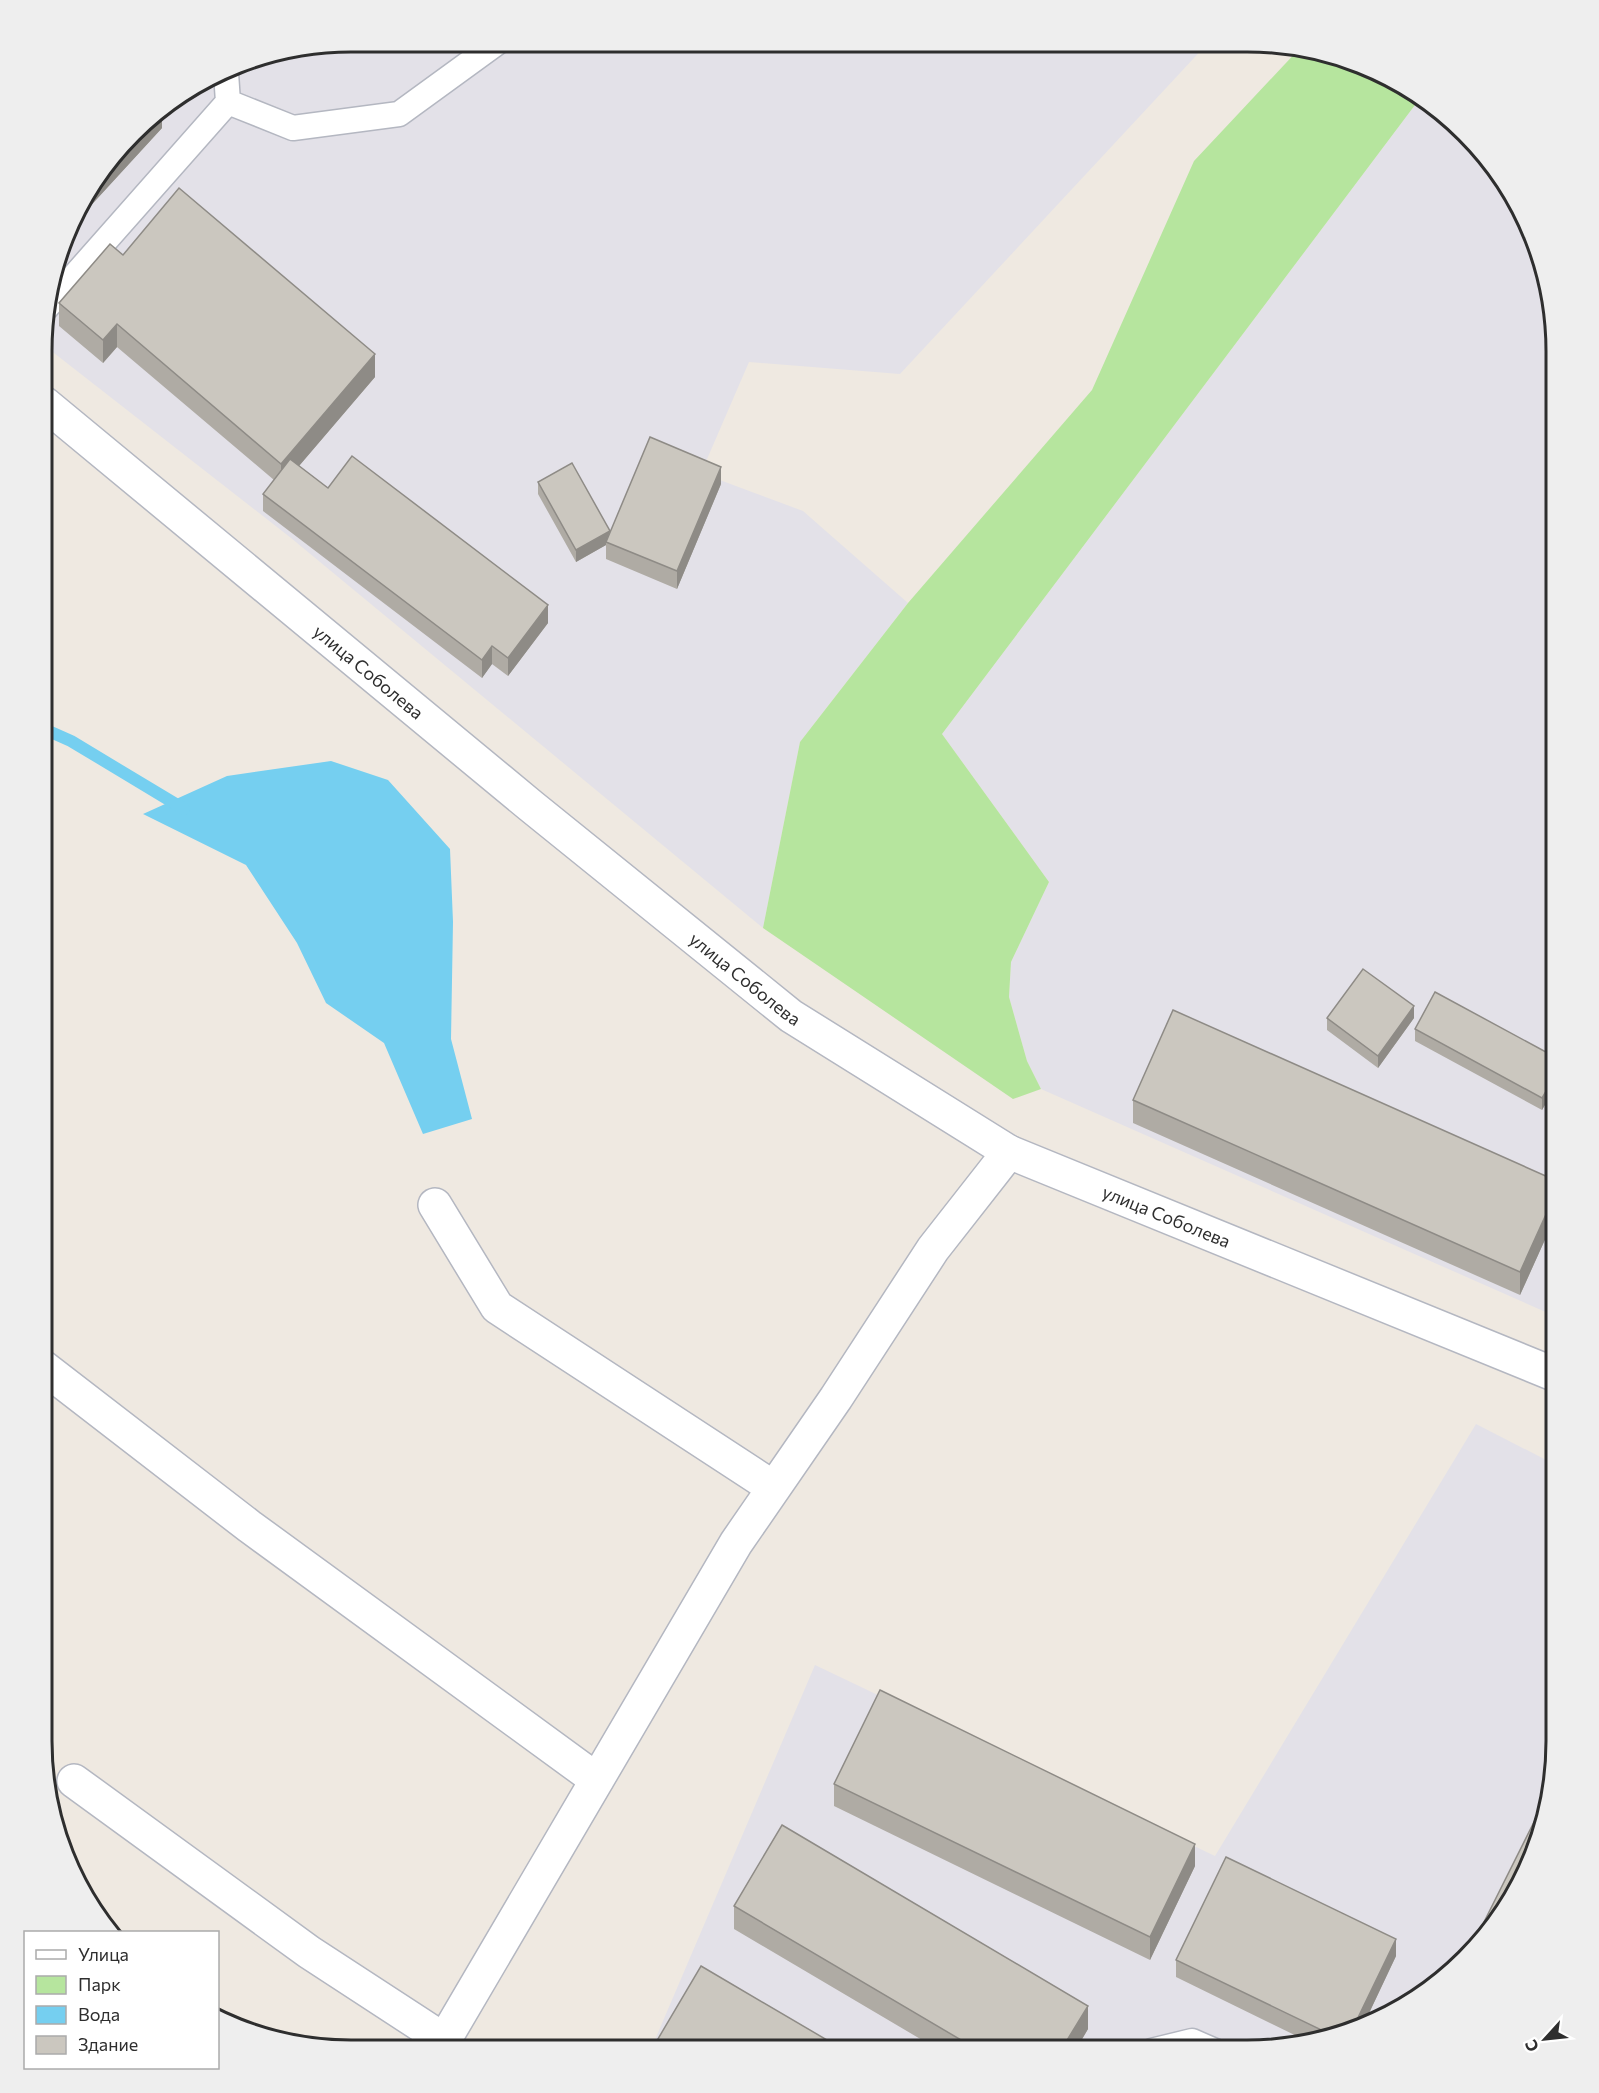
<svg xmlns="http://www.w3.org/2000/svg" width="1599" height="2093" font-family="Commissioner,sans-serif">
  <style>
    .industrial { fill: #e3e1e8 }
    .green { fill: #b6e59e }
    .water { fill: #75cff0 }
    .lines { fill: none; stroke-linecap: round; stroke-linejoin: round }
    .stream { stroke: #75cff0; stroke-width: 12 }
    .service-casing { stroke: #b4b7c1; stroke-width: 27 }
    .minor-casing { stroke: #b4b7c1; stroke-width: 36 }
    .tertiary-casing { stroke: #b4b7c1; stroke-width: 36 }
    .service { stroke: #fff; stroke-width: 24 }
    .minor { stroke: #fff; stroke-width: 33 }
    .tertiary { stroke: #fff; stroke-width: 33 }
    .wall { fill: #afaba4 }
    .shaded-wall { fill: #8e8b86 }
    .building { fill: #cbc7bf; stroke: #8e8b86; stroke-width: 1.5 }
    .labels { text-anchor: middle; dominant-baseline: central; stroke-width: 4.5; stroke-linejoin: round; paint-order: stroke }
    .street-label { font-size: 18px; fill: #2e2e2e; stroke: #fff }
    .rim { fill: none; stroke: #2e2e2e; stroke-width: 3 }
  </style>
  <rect width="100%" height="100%" fill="#efe9e1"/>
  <path class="industrial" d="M351,42L1207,44L900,374L749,362L701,473L803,511L908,603L800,742L763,928L291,538L45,346V311L83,197L148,119L252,59Z
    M1421,97L1436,106L1480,148L1525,214L1547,272L1557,351V1317L1041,1089L1027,1061L1009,997L1011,962L1049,882L942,734Z
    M1476,1424L1556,1465V1762L1540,1841L1505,1914L1452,1974L1385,2019L1327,2041L1248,2051L651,2049L815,1665L1215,1856Z"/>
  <path class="green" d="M1300,48L1366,65L1421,97L942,734L1049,882L1011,962L1009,997L1027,1061L1041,1089L1013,1099L763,928L800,742L908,603L1092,390L1194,161Z"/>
  <path class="water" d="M331,761L388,780L450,849L453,922L451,1039L472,1119L423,1134L384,1043L326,1003L297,943L246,865L143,814L227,776Z"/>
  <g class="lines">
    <path class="stream" d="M44,729L71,741L184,809"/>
    <g class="service-casing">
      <path id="service" d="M226,73L228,102
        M46,308L228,102L293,128L399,114L498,42
        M1151,2051L1192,2041L1215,2051"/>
    </g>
    <g class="minor-casing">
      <path id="minor" d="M435,1205L497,1307L774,1488
        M43,1367L249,1526L597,1780
        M74,1781L309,1952L444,2040
        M439,2049L736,1543L836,1398L933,1249L1009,1152"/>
    </g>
    <g class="tertiary-casing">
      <g id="tertiary">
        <path id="s1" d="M45,404L531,806L791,1016L1009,1152L1556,1375"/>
      </g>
    </g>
    <use href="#service" class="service"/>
    <use href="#minor" class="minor"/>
    <use href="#tertiary" class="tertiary"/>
  </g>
  <path class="wall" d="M148,119L162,128L84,213L79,209L83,197Z
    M123,255L375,377L299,466L328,488L548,623L508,676L492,664L482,678L263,511V494L274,480L117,347L103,363L59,326V303Z
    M538,482L610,531L721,484L677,589L606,559V545L576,562L538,494Z
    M1327,1018H1414L1378,1068L1327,1030Z
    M1415,1029L1557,1058V1084L1542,1110L1415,1041Z
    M1133,1100L1557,1181V1213L1520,1295L1133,1123Z
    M834,1784L1195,1866L1150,1960L834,1806Z
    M734,1906L1088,2029L1075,2051L939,2050L734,1929Z
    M1396,1956L1362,2028L1327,2041L1311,2043L1176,1977V1960Z"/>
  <path class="shaded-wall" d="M162,110V128L84,213V196Z
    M117,324V347L103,363V340Z
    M375,354V377L281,487V464Z
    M721,467V484L677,589V571Z
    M610,531L606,542V545L576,562V550Z
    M548,605V623L508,676V658Z
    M492,646V664L482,678V660Z
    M1414,1006V1018L1378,1068V1056Z
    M1557,1072V1084L1542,1110V1098Z
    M1557,1190V1213L1520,1295V1272Z
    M1195,1844V1866L1150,1960V1937Z
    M1396,1939V1956L1362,2028L1351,2032Z
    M1088,2006V2029L1075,2051L1061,2050Z"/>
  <path class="building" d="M162,110L89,189L148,119Z
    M179,188L375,354L281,464L117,324L103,340L59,303L110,244L123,255Z
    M650,437L721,467L677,571L606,542Z
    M352,456L548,605L508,658L492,646L482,660L263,494L290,459L328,488Z
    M572,463L610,531L576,550L538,482Z
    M1363,969L1414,1006L1378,1056L1327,1018Z
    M1435,992L1557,1058V1072L1542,1098L1415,1029Z
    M1173,1010L1557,1181V1190L1520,1272L1133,1100Z
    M880,1690L1195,1844L1150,1937L834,1784Z
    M1552,1786L1540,1841L1505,1914L1466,1958Z
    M782,1825L1088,2006L1061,2050H978L734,1906Z
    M1226,1857L1396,1939L1351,2032L1336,2037L1176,1960Z
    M701,1966L844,2050L652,2049Z"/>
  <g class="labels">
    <g class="street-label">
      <text stroke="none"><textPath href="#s1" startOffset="420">улица Соболева</textPath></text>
      <text stroke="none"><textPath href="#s1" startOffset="906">улица Соболева</textPath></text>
      <text stroke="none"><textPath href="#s1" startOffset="1392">улица Соболева</textPath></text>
    </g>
  </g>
  <path d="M0 0H1599V2093H0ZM351 52H1247A299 299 0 0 1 1546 351V1741A299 299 0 0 1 1247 2040H351A299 299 0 0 1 52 1741V351A299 299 0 0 1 351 52Z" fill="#eee" fill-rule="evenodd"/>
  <path class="rim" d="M351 52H1247A299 299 0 0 1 1546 351V1741A299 299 0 0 1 1247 2040H351A299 299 0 0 1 52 1741V351A299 299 0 0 1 351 52Z"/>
  <rect x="24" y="1931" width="195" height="138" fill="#ffffff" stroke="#ababab" stroke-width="1.5"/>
  <rect x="36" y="1950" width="30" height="9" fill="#ffffff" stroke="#ababab" stroke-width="1.5"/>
  <text x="78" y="1961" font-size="18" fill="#2e2e2e">Улица</text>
  <rect x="36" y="1976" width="30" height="18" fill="#b6e59e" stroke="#ababab" stroke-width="1.5"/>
  <text x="78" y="1991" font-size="18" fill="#2e2e2e">Парк</text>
  <rect x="36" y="2006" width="30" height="18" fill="#75cff0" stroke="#ababab" stroke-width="1.5"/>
  <text x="78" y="2021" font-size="18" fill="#2e2e2e">Вода</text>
  <rect x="36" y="2036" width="30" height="18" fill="#cbc7bf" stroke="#ababab" stroke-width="1.5"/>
  <text x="78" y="2051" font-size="18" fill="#2e2e2e">Здание</text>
  <g transform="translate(1545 2039) rotate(243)" stroke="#ffffff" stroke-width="4.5" paint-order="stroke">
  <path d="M0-4.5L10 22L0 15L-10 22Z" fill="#2e2e2e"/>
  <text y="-9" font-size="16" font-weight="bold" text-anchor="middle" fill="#2e2e2e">С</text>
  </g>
</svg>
